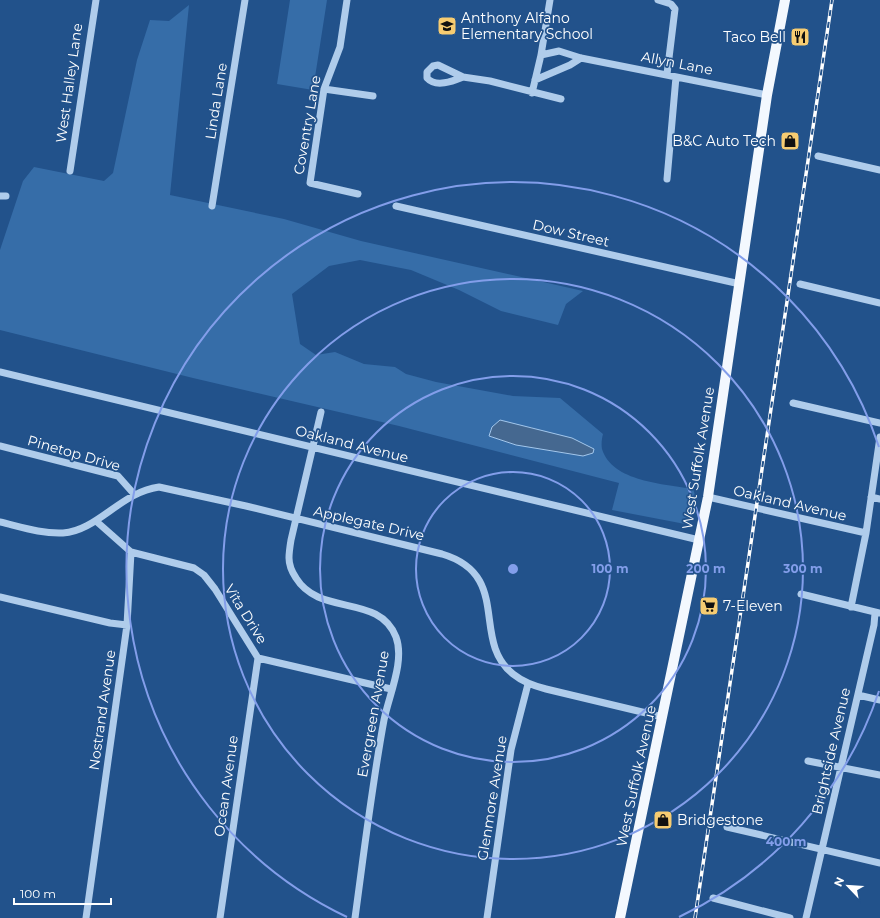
<svg xmlns="http://www.w3.org/2000/svg" width="880" height="918" font-family="Montserrat,sans-serif">
  <style>
    .green { fill: #366da8; fill-rule: evenodd }
    .water { fill: #456890; stroke: #a3c7ec }
    .lines { fill: none; stroke-linecap: round; stroke-linejoin: round }
    .minor { stroke: #afcceb; stroke-width: 7 }
    .major { stroke: #f3f8fe; stroke-width: 10 }
    .rail-casing { stroke: #fff; stroke-width: 3.5 }
    .rail { stroke: #22528b; stroke-width: 2; stroke-dasharray: 6; stroke-linecap: butt }
    .ring { fill: none; stroke: #839eea; stroke-width: 2 }
    .labels { text-anchor: middle; dominant-baseline: central; stroke-width: 3.5; stroke-linejoin: round; paint-order: stroke }
    .poi-label { font-size: 14px; fill: #fff; stroke: #22528b; text-anchor: start }
    .street-label { font-size: 14px; fill: #fff; stroke: #22528b }
    .centre { fill: #839eea; stroke: #22528b; stroke-width: 2 }
    .ring-label { font-size: 12px; text-anchor: middle; font-weight: bold; fill: #839eea; stroke: #22528b; stroke-width: 3.5; stroke-linejoin: round; paint-order: stroke }
  </style>
  <rect width="100%" height="100%" fill="#22528b"/>
  <path class="green" d="M290,0H327L313,90L277,84Z
    M189,5L170,195L284,219L361,241L583,291L566,304L558,325L501,311L459,290L411,270L360,260L329,266L292,294L300,344L316,355L335,352L364,364L395,367L406,374L436,382L513,396L560,398L603,434C602,438 601,444 602,449C612,482 665,484 693,489L697,501L685,524L612,510L619,483L399,426L193,378L0,330V250L23,181L34,167L104,181L113,173L137,60L150,20L169,21ZM492,427H531L539,432L553,435Z"/>
  <path class="water" d="M500,420L572,438L594,449L593,453L583,456L516,445L489,436L492,427Z"/>
  <g class="lines">
    <path class="minor" d="M347,0L340,47L324,89L310,183L358,194
      M658,0L671,4L675,9L667,74
      M541,55L559,51L581,58L767,95
      M463,77C453,81 436,88 427,78V72L433,66L438,65L463,77L490,81L561,99
      M535,80L570,65L581,58
      M324,89L373,96
      M532,93L541,55L550,0
      M818,156L880,170
      M70,171L96,0
      M667,179L676,77
      M0,196H6
      M212,206L245,0
      M396,206L740,284
      M800,284L880,303
      M0,372L699,540
      M793,403L880,423
      M321,412L291,540C290,546 289,552 289,558C289,565 292,572 296,578C320,617 379,593 396,637C405,661 389,695 384,720C372,785 364,852 355,918
      M0,446L118,476L134,494
      M708,497L866,533
      M871,497L880,499
      M0,522C21,527 42,534 63,533C97,531 121,492 159,487L246,506L442,554C513,575 470,640 513,674C523,682 534,686 546,689L663,717
      M131,552L194,568L204,575L215,589L258,658L391,689
      M801,594L879,613
      M0,597L110,623L127,625
      M851,607L866,533L880,437
      M858,695L880,700
      M808,761L880,775
      M727,827L880,863
      M713,898L790,918
      M86,918L127,625L131,552L96,521
      M220,918L258,658
      M487,918L511,750L528,684
      M806,918L874,625L875,613"/>
    <path class="major" d="M620,918L708,497L767,95L785,0"/>
    <g class="rail-casing">
      <path id="rail" d="M695,918L832,0"/>
    </g>
    <use href="#rail" class="rail"/>
  </g>
  <g class="ring">
    <circle cx="513" cy="569" r="97"/>
    <circle cx="513" cy="569" r="193"/>
    <circle cx="513" cy="569" r="290"/>
    <path d="M879 691A386 386 0 0 1 679 917M347 917A386 386 0 1 1 879 447"/>
  </g>
  <defs>
    <g id="school-square" transform="scale(1)"><rect x="-9" y="-9" width="18" height="18" rx="4" fill="#f7cc71" stroke="#22528b"/><path d="M0-5L7-2L0 1L-7-2ZM-4 1L0 2.5L4 1V4Q0 6-4 4Z" fill="#111"/></g>
    <g id="restaurant-square" transform="scale(1)"><rect x="-9" y="-9" width="18" height="18" rx="4" fill="#f7cc71" stroke="#22528b"/><path d="M-5-6h1v4h1v-4h1v4h1v-4h1v5L-1.5 .5V6h-2V.5L-5-1ZM5-6V6H3V1.5H1.5Q1.5-4 5-6Z" fill="#111"/></g>
    <g id="shop-square" transform="scale(1)"><rect x="-9" y="-9" width="18" height="18" rx="4" fill="#f7cc71" stroke="#22528b"/><path d="M-5-2.5h2.3a2.7 3.5 0 0 1 5.4 0H5L5.5 6h-11ZM-1.5-2.5h3a1.5 2.3 0 0 0-3 0Z" fill="#111"/></g>
    <g id="supermarket-square" transform="scale(1)"><rect x="-9" y="-9" width="18" height="18" rx="4" fill="#f7cc71" stroke="#22528b"/><path d="M-6-5.5h2.5l.6 2H6L4.5 2H-2.5L-4.4-4H-6ZM-1.5 3.2a1.3 1.3 0 1 0 .1 0ZM3 3.2a1.3 1.3 0 1 0 .1 0Z" fill="#111"/></g>
  </defs>
  <g fill-rule="evenodd">
    <use href="#school-square" x="447" y="26"/>
    <use href="#restaurant-square" x="800" y="37"/>
    <use href="#shop-square" x="790" y="141"/>
    <use href="#supermarket-square" x="709" y="606"/>
    <use href="#shop-square" x="663" y="820"/>
  </g>
  <g class="labels">
    <g class="poi-label">
      <text x="461" y="18">Anthony Alfano<tspan x="461" dy="16">Elementary School</tspan></text>
      <text x="786" y="37" text-anchor="end">Taco Bell</text>
      <text x="776" y="141" text-anchor="end">B&amp;C Auto Tech</text>
      <text x="723" y="606">7-Eleven</text>
      <text x="677" y="820">Bridgestone</text>
    </g>
    <g class="street-label">
      <text transform="translate(677 63) rotate(11)">Allyn Lane</text>
      <text transform="translate(69 83) rotate(-82)">West Halley Lane</text>
      <text transform="translate(216 101) rotate(-81)">Linda Lane</text>
      <text transform="translate(307 125) rotate(-80)">Coventry Lane</text>
      <text transform="translate(571 233) rotate(13)">Dow Street</text>
      <text transform="translate(352 444) rotate(14)">Oakland Avenue</text>
      <text transform="translate(74 453) rotate(16)">Pinetop Drive</text>
      <text transform="translate(698 458) rotate(-81)">West Suffolk Avenue</text>
      <text transform="translate(790 503) rotate(13)">Oakland Avenue</text>
      <text transform="translate(369 523) rotate(13)">Applegate Drive</text>
      <text transform="translate(246 614) rotate(58)">Vita Drive</text>
      <text transform="translate(102 710) rotate(-82)">Nostrand Avenue</text>
      <text transform="translate(373 714) rotate(-80)">Evergreen Avenue</text>
      <text transform="translate(831 751) rotate(-77)">Brightside Avenue</text>
      <text transform="translate(636 776) rotate(-78)">West Suffolk Avenue</text>
      <text transform="translate(226 786) rotate(-82)">Ocean Avenue</text>
      <text transform="translate(492 798) rotate(-81)">Glenmore Avenue</text>
    </g>
  </g>
  <circle cx="513" cy="569" r="6" class="centre"/>
  <g class="ring-label">
    <text x="610" y="573">100 m</text>
    <text x="706" y="573">200 m</text>
    <text x="803" y="573">300 m</text>
    <text x="786" y="846">400 m</text>
  </g>
  <g transform="translate(848 886) rotate(295)" stroke="#22528b" stroke-width="3" paint-order="stroke">
  <path d="M0-3L7 15L0 10L-7 15Z" fill="#ffffff"/>
  <text y="-6" font-size="11" font-weight="bold" text-anchor="middle" fill="#ffffff">N</text>
  </g>
  <path d="M14 898v6h97v-6" fill="none" stroke="#ffffff" stroke-width="2"/>
  <text x="20" y="898" font-size="12" fill="#ffffff" stroke="#22528b" stroke-width="3" paint-order="stroke">100 m</text>
</svg>
